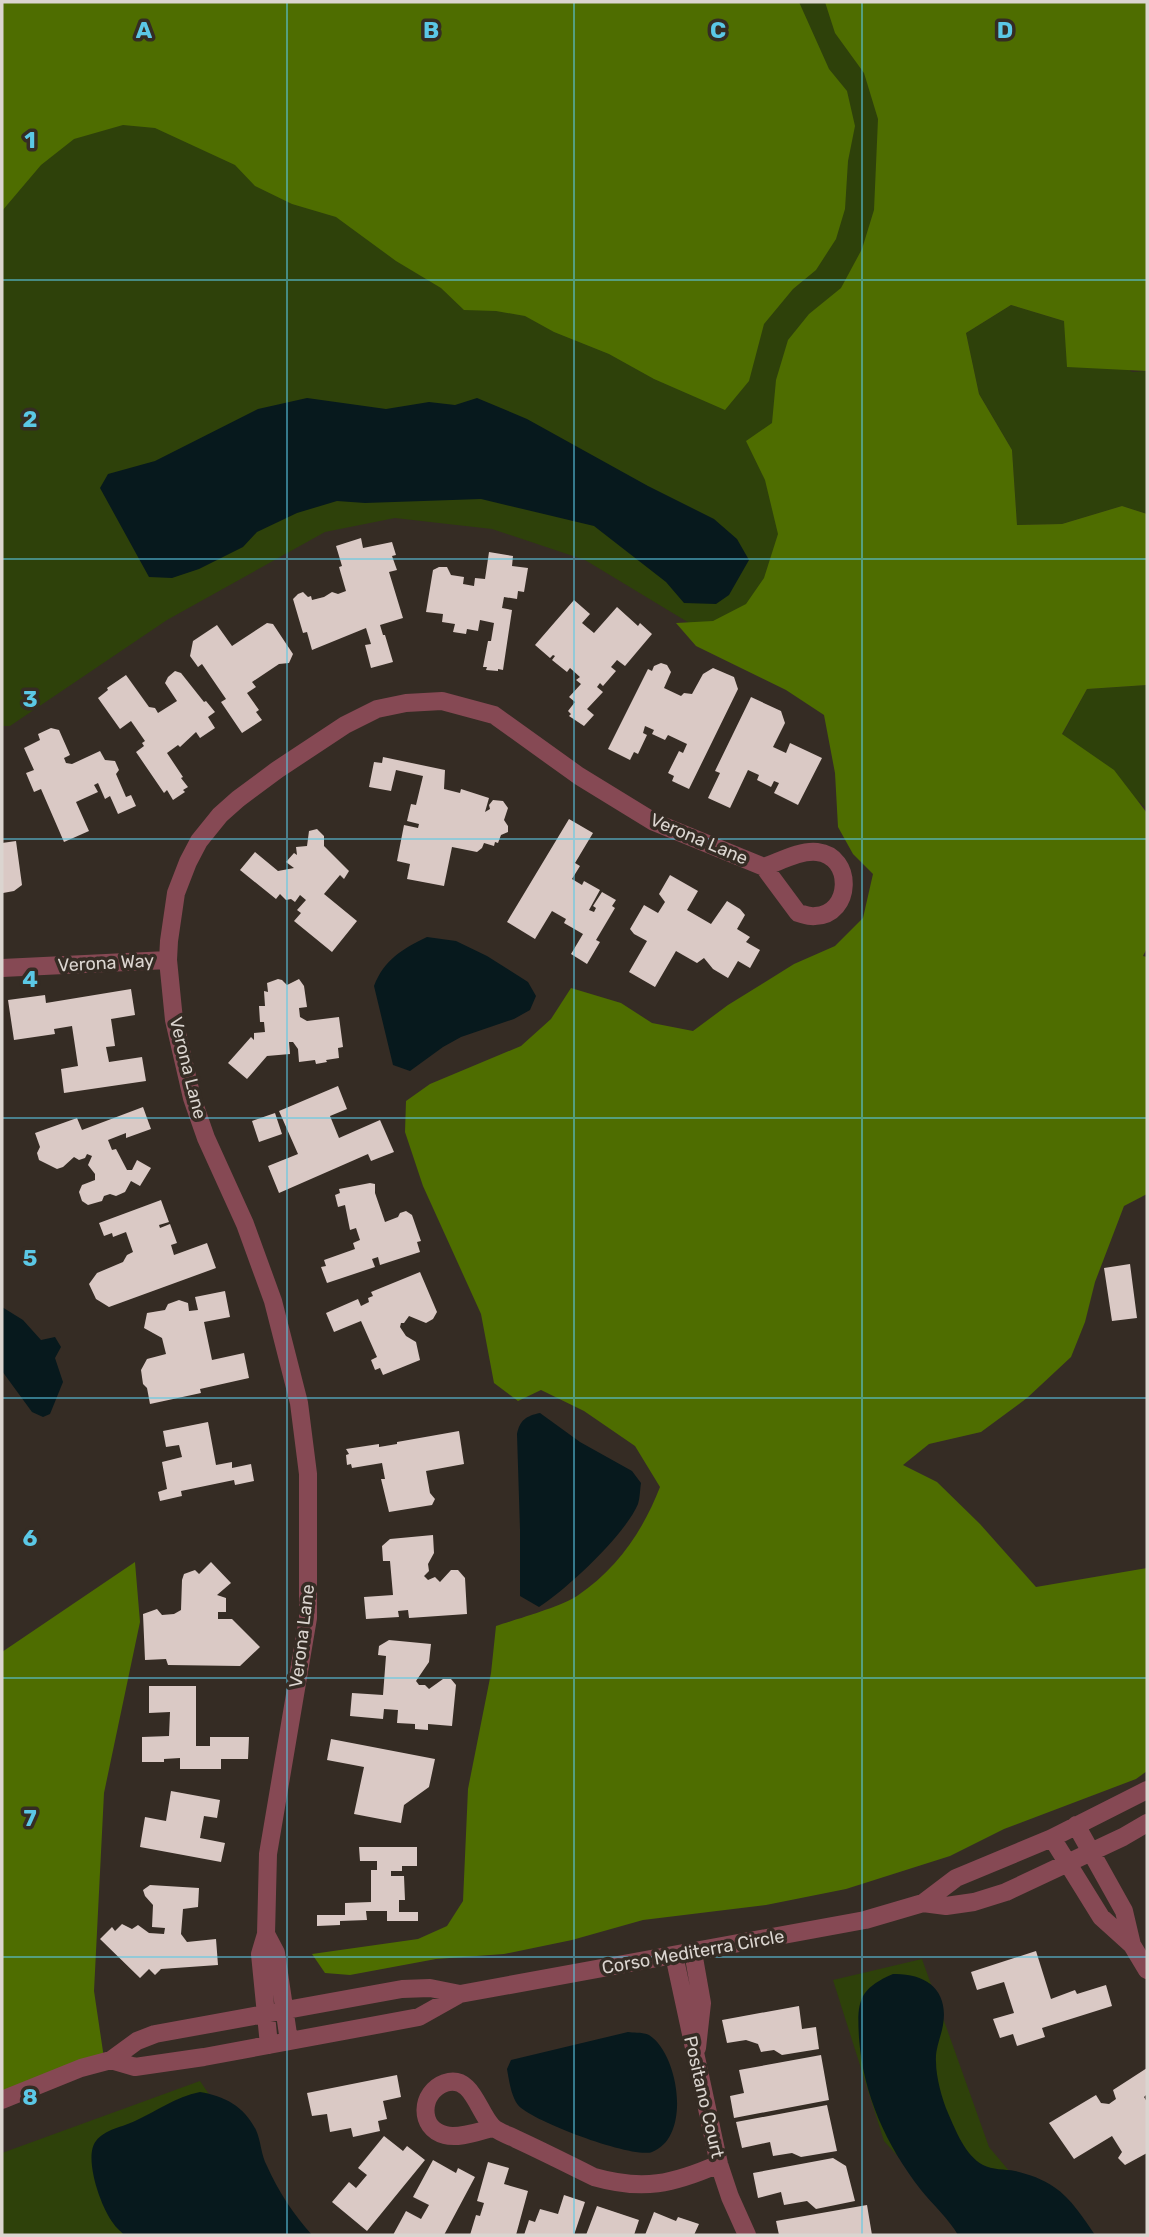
<svg xmlns="http://www.w3.org/2000/svg" width="1149" height="2237" font-family="Rubik,sans-serif">
  <style>
    .green { fill: #2e410a }
    .forest { fill: #4e6d00 }
    .water { fill: #07191d }
    .building { fill: #dac9c5 }
    .lines { fill: none; stroke-linecap: round; stroke-linejoin: round }
    .street { stroke: #864954; stroke-width: 18 }
    .grid { fill: none; stroke: #5bc8e6; stroke-width: 2; stroke-opacity: 0.55 }
    .labels { text-anchor: middle; dominant-baseline: central; stroke-width: 7; stroke-linejoin: round; paint-order: stroke }
    .street-label { font-size: 18px; fill: #dbd5d0; stroke: #352c24 }
    .grid-label { font-size: 23px; text-anchor: middle; font-weight: bold; fill: #5bc8e6; stroke: #352c24; stroke-width: 7; stroke-linejoin: round; paint-order: stroke }
  </style>
  <rect width="100%" height="100%" fill="#352c24"/>
  <path class="green" d="M2,2H895L906,263L796,597L719,641L585,560L492,529L395,518L325,532L167,620L10,726H2Z
    M1011,305L1064,321L1132,372L1147,371V514L1122,506L1062,524L1017,525L1012,450L979,394L966,333Z
    M1147,685V813L1145,807L1062,735L1087,689Z
    M922,1959L989,2147L1063,2235H969L884,2141L833,1980Z
    M200,2081L305,2235H2V2153Z"/>
  <path class="forest" d="M2,2H799L829,69L847,91L855,126L848,161L845,209L836,239L816,270L793,289L764,324L749,381L725,410L654,379L609,354L554,332L525,316L496,311L464,310L441,288L396,261L336,217L292,204L255,186L235,165L155,128L123,125L74,139L41,165L2,211Z
    M825,2H1147V371L1067,367L1064,321L1011,305L966,333L979,394L1012,450L1017,525L1062,524L1122,506L1147,514V685L1087,689L1062,734L1114,770L1147,813V948L1143,956L1147,957V1194L1124,1206L1095,1282L1085,1322L1071,1357L1027,1398L981,1432L929,1444L903,1465L937,1482L980,1524L1036,1587L1147,1568V1771L1136,1779L1004,1829L950,1856L846,1889L766,1905L643,1920L572,1940L504,1954L436,1959L350,1975L325,1973L312,1954L418,1939L447,1926L463,1901L468,1789L491,1673L496,1626C517,1619 560,1607 577,1596C617,1569 643,1531 660,1487L635,1446L584,1411L541,1390L518,1401L494,1383L481,1314L423,1186L405,1132L406,1101L430,1084L521,1046L551,1019L571,988L621,1003L652,1023L693,1031L728,1005L794,964L835,946L863,918L873,874L853,854L838,827L835,773L824,715L786,690L696,646L676,623L713,621L746,604L764,578L778,534L765,480L746,441L772,423L776,380L788,340L809,314L841,288L862,249L874,210L878,119L864,73L835,33Z
    M135,1562L140,1622L104,1793L94,1991L105,2065L2,2100V1652Z"/>
  <path class="water" d="M307,398L386,409L429,402L455,405L477,398L527,419L648,486L714,519L737,539L749,560L729,595L716,604L684,603L666,582L594,526L481,499L365,503L337,501L297,513L257,532L243,547L199,569L172,578L149,577L100,488L108,474L155,461L258,409Z
    M427,937L456,941L487,956L528,982L536,996L530,1010L514,1019L461,1037L443,1047L410,1071L393,1065L374,986C384,960 402,949 427,937Z
    M2,1307L23,1320L41,1340L55,1337L61,1347L55,1358L63,1382L50,1414L43,1417L32,1412L2,1371Z
    M540,1413L580,1442L632,1471L641,1483C640,1489 640,1498 638,1504C625,1535 567,1589 539,1607L520,1596V1530L517,1434C520,1420 526,1416 540,1413Z
    M893,1974C926,1973 949,1990 943,2025C941,2037 935,2049 936,2062C936,2077 942,2099 948,2113C956,2131 965,2155 983,2165C992,2170 1005,2169 1015,2171C1028,2174 1043,2179 1054,2187C1071,2198 1084,2219 1095,2235H958C948,2218 933,2205 921,2190C886,2145 863,2094 859,2038C857,2002 858,1989 893,1974Z
    M628,2032C634,2033 643,2032 649,2035C679,2054 692,2137 652,2152C633,2159 531,2121 518,2105C511,2096 509,2080 507,2069L511,2060Z
    M200,2092C224,2096 244,2106 256,2130C261,2141 261,2155 267,2166C278,2191 294,2215 312,2235H124C121,2231 116,2228 113,2223C101,2208 83,2157 96,2141C105,2129 123,2127 135,2121C157,2111 175,2097 200,2092Z"/>
  <path class="building" d="M361,538L363,548L392,542L396,555L392,556L397,570L389,572L403,618L380,625L383,635H385L393,662L371,668L365,645L371,644L366,628L312,650L307,632L303,633L293,599L298,594L303,592L308,597L311,596L312,600L324,597L332,592L338,594L346,591L339,567L342,566L336,546Z
    M489,552L513,556L512,566L528,568L524,592L518,591L517,599L504,597L502,608L512,610L503,670L498,669V671L486,670L487,667H483L488,641H491L494,623L480,620L478,631L467,629L466,634L453,632L455,624L442,622L443,614L426,612L433,570L439,567H447L451,575L464,577L463,584L474,586L475,578L485,579Z
    M574,600L590,614L582,623L594,633L617,607L638,626L640,623L652,634L625,666L617,660L611,667L616,671L603,686L600,683L597,687L603,692L587,709L594,715L584,726L569,716L571,714L568,711L575,702L569,697L581,684L576,680L580,677L570,668L567,672L552,660L555,656L553,655L550,658L535,645Z
    M267,623L273,624L293,654L289,663L279,664L252,682L256,687L247,693L259,710L256,712L262,720L242,733L221,702L226,699L202,664L198,667L190,656L193,641L217,625L232,646Z
    M661,663L667,665L671,672L664,688L681,696L684,693L692,694L703,674L713,668L734,677L738,689L689,789L672,781L674,776L668,773L679,751L683,753L687,744L668,735L665,740L652,734L654,730L645,726L643,733L647,735L638,754L634,752L630,760L608,749L648,669L652,671L654,666Z
    M175,671L181,673L204,702L206,701L215,712L208,717L215,728L200,738L196,732L180,747L178,745L167,753L183,777L181,778L188,787L183,790L185,792L173,800L167,790L164,793L136,752L144,746L142,743L145,741L131,721L120,729L98,698L108,690L107,688L126,675L149,707L155,708L158,713L177,701L165,683L168,677Z
    M751,697L781,711L785,723L773,747L786,753L790,743L822,758L798,805L774,793L779,783L774,781L771,787L757,780L759,775L748,770L730,808L708,798L720,773L715,771Z
    M51,728L59,730L70,755L64,758L66,763L72,764L100,751L105,760L115,761L119,770L116,774L126,797L131,795L136,806L118,814L110,796L105,799L98,783L94,785L98,792L76,802L89,831L64,842L41,789L34,792L26,773L34,770L24,748L40,740L38,734Z
    M383,757L445,770L444,789L460,793L461,789L489,798L485,812L490,809L489,805L493,800L503,801L508,808L504,820L508,826V832L501,835L498,843L495,842L494,846L484,843L482,848L477,852L452,847L444,886L407,879L410,864L397,861L404,825L418,828L419,824L407,821L411,804L416,805L423,776L396,770L391,791L369,787L374,762L382,763Z
    M569,819L593,833L575,863L580,866L572,879L582,885L584,881L600,890L589,910L594,912L596,908L593,906L602,892L616,900L612,906L615,908L596,940L600,942L587,964L571,954L583,934L564,923L566,919L552,911L535,939L507,922Z
    M317,829L324,836V846L349,871L344,879L340,875L324,894L357,921L332,952L294,921L301,913L297,910L306,900L300,895L295,902L291,899L286,900L280,894L276,899L240,870L255,852L278,871L294,868L286,862L294,853L297,855L296,847L307,846L309,831Z
    M16,841L22,885L14,891L3,893L2,843Z
    M670,875L698,891L687,910L711,924L727,901L740,909L745,915L737,929L750,937L746,942L760,950L750,968L738,961L728,978L713,969L704,958L697,963L676,951L655,987L629,972L647,941L634,934L630,929L644,905L658,913L665,902L659,894Z
    M278,979L282,980L287,985L299,979L304,986L307,1007L299,1008L300,1017L307,1021L339,1017L343,1047L338,1048L339,1058L326,1060L327,1062L316,1064L315,1060L299,1062L298,1049L293,1042H289L290,1054L267,1056L247,1079L228,1063L251,1037L254,1040V1033L265,1032L264,1022H260L259,1006H265L264,991L268,992L267,983Z
    M131,989L135,1015L111,1019L115,1046L106,1047L109,1062L142,1057L146,1081L64,1093L61,1069L78,1066L72,1026L54,1029L55,1034L14,1040L8,1000L45,995L46,1003Z
    M338,1086L347,1109L330,1116L339,1138L380,1120L394,1152L371,1161L368,1154L279,1193L268,1166L298,1154L279,1111Z
    M143,1107L151,1129L126,1138V1133L108,1140L112,1150L116,1149L127,1170H132L137,1160L151,1168L140,1186L131,1181L125,1192L116,1196L110,1194L104,1196L102,1201L88,1205L82,1201L79,1192L82,1185L95,1180V1174L88,1165L92,1156L87,1154L85,1158L79,1160L74,1157L63,1167L57,1169L39,1160L37,1153L40,1147L35,1133L77,1118L82,1130Z
    M275,1113L282,1134L259,1142L252,1121Z
    M370,1183L375,1184V1193L385,1222L398,1217L400,1213L406,1211L412,1215L421,1241L417,1242L420,1252L380,1265L378,1257L372,1259L375,1267L327,1283L321,1267L326,1266L324,1260L355,1249L353,1243L360,1240L356,1228L350,1230L345,1205L338,1207L335,1195L340,1193L339,1189Z
    M161,1200L169,1222L159,1225L160,1228L170,1224L177,1243L171,1245L174,1255L207,1243L216,1268L109,1307L96,1299L89,1284L97,1273L123,1262L127,1255L133,1252L126,1232L113,1237L112,1233L104,1236L99,1223Z
    M1130,1264L1137,1318L1112,1321L1104,1268Z
    M420,1272L437,1312L433,1319L426,1323L409,1316L404,1323H401L400,1327L406,1336L416,1342L420,1360L383,1375L380,1368L375,1370L371,1360L377,1357L361,1321L334,1332L326,1313L358,1299L361,1306L369,1302L368,1298L373,1296L371,1292Z
    M225,1291L230,1317L204,1322L212,1360L244,1353L249,1378L200,1389L201,1393L150,1404L147,1388L143,1384L141,1370L147,1359L166,1354L162,1338L144,1328L147,1313L165,1310L168,1304L179,1300L188,1303L189,1311L198,1310L195,1297Z
    M208,1422L216,1465L232,1462V1468L251,1464L254,1481L235,1485L234,1480L181,1491L182,1496L160,1501L158,1492L167,1489L162,1462L182,1457L179,1445L166,1447L163,1431Z
    M459,1431L464,1464L426,1471L430,1493L435,1499L432,1505L389,1512L381,1479H385L382,1463L352,1468L351,1464L347,1465L346,1455L349,1454L346,1449L379,1444V1447L397,1444V1442Z
    M433,1535L434,1553L428,1564L429,1571L424,1576L428,1580L435,1577L440,1582L451,1570H458L465,1578L467,1614L409,1618L408,1610L398,1611L399,1617L366,1619L364,1597L393,1595L390,1561H383L382,1546L390,1539Z
    M211,1562L231,1583L217,1595L226,1598V1612H218V1619H232L260,1647L240,1666L168,1665L166,1659L145,1660L143,1614L157,1609L162,1615L174,1614L181,1610L182,1580L184,1574L195,1570L199,1574Z
    M389,1640L431,1644L429,1662L416,1681L419,1685H425L429,1689L443,1679H451L456,1685L452,1726L428,1724V1730L415,1729V1724L397,1723L398,1710L384,1709L383,1719L350,1716L352,1693L383,1695L386,1656L378,1655L379,1646Z
    M149,1686H196V1746H210V1737H249L248,1759H221V1769H180V1758L164,1759V1762H142V1737L169,1736L170,1712L149,1713Z
    M331,1739L435,1759L429,1787L404,1805L401,1823L354,1814L364,1767L327,1760Z
    M171,1791L220,1800L217,1818L204,1816L200,1838L225,1843L221,1862L140,1847L145,1817L166,1821Z
    M359,1847H417V1866H402V1871H391V1876H404L405,1900H399V1912H418V1921H387V1911H366L367,1920L340,1921V1925L317,1926V1915H345V1903L371,1902V1870H377V1861H360Z
    M150,1885L199,1888L198,1907L183,1909L181,1934L187,1942L216,1939L218,1965L161,1969L155,1975L149,1969L140,1978L100,1939L112,1927L115,1931L122,1924L132,1929L138,1925L149,1933L164,1934L165,1928L152,1927L153,1905L145,1896L143,1890Z
    M1036,1951L1051,1999L1075,1990L1077,1994L1106,1985L1112,2006L1042,2028L1045,2037L1017,2046L1013,2034L1000,2038L993,2019L1014,2013L1004,1982L977,1990L971,1972Z
    M799,2006L802,2029L816,2027L819,2049L782,2055L774,2050L761,2052L758,2044L746,2040L727,2043L722,2020Z
    M821,2055L829,2100L734,2118L730,2096L744,2093L739,2070Z
    M1147,2068V2094L1144,2097L1147,2102V2153L1125,2165L1118,2158L1122,2152L1112,2136L1074,2159L1049,2123L1096,2095L1101,2103L1109,2104L1116,2099L1113,2090Z
    M397,2075L401,2097L383,2101L387,2119L378,2121L380,2131L353,2137L351,2128L330,2132L327,2114L312,2116L307,2093Z
    M827,2105L837,2151L801,2157L792,2153L773,2156L770,2142L742,2148L736,2122Z
    M384,2136L403,2151L407,2146L425,2160L367,2231L332,2202L349,2182L356,2188L367,2175L358,2168Z
    M833,2158L846,2166L855,2201L816,2209L807,2201L784,2205L781,2192L758,2198L753,2173Z
    M433,2160L456,2173L458,2168L475,2177L444,2235H393L406,2211L421,2219L429,2205L413,2197Z
    M488,2162L509,2168L504,2184L528,2191L516,2235H470L476,2215L480,2216L484,2203L477,2201Z
    M564,2195L585,2202L574,2235H524L529,2220L535,2222L540,2209L558,2214Z
    M867,2205L872,2235H779L776,2221Z
    M597,2206L639,2220L634,2235H586Z
    M654,2212L676,2221L678,2217L699,2224L694,2235H645Z"/>
  <g class="lines">
    <path class="street" d="M2,968L168,960
      M1076,1825L1124,1911L1132,1945
      M1052,1838L1101,1917L1132,1945L1147,1970
      M923,1903L946,1906L974,1902L1006,1892L1123,1837L1147,1823
      M266,1934L276,1953L289,2041
      M693,1952L702,2003L697,2048
      M674,1955L719,2164L730,2197L747,2235
      M269,2045L260,1954L266,1934L268,1854L308,1618V1474L299,1403L273,1301L245,1224L206,1138L192,1098L174,1020L168,960L169,941L176,893L188,862L199,841L220,815L238,799L277,770L345,725L377,709L406,703L442,701L494,715L579,776L654,822L764,867L798,913C803,914 810,917 815,916C852,915 854,856 817,852C800,850 779,862 764,867
      M111,2060L135,2067L204,2057L419,2017L460,1994L865,1920L923,1903L956,1878L1052,1838L1147,1790
      M2,2100L81,2068L111,2060L137,2041L155,2034L402,1989L430,1988L460,1994
      M493,2128C479,2131 459,2139 445,2135C418,2128 420,2092 445,2083C472,2074 478,2112 492,2126C497,2132 509,2135 516,2139C542,2151 568,2164 594,2177C643,2191 673,2184 719,2164"/>
  </g>
  <path class="grid" d="M287,2V2235M574,2V2235M862,2V2235M2,280H1147M2,559H1147M2,839H1147M2,1118H1147M2,1398H1147M2,1678H1147M2,1957H1147"/>
  <g class="labels">
    <g class="street-label">
      <text transform="translate(699 839) rotate(23)">Verona Lane</text>
      <text transform="translate(106 963) rotate(-3)">Verona Way</text>
      <text transform="translate(188 1068) rotate(76)">Verona Lane</text>
      <text transform="translate(302 1636) rotate(-83)">Verona Lane</text>
      <text transform="translate(693 1952) rotate(-10)">Corso Mediterra Circle</text>
      <text transform="translate(704 2097) rotate(77)">Positano Court</text>
    </g>
  </g>
  <g class="grid-label">
    <text x="144" y="38">A</text>
    <text x="431" y="38">B</text>
    <text x="718" y="38">C</text>
    <text x="1005" y="38">D</text>
    <text x="30" y="148">1</text>
    <text x="30" y="427">2</text>
    <text x="30" y="707">3</text>
    <text x="30" y="987">4</text>
    <text x="30" y="1266">5</text>
    <text x="30" y="1546">6</text>
    <text x="30" y="1826">7</text>
    <text x="30" y="2105">8</text>
  </g>
  <rect width="1149" height="2237" fill="none" stroke="#dbd5d0" stroke-width="7"/>
</svg>
